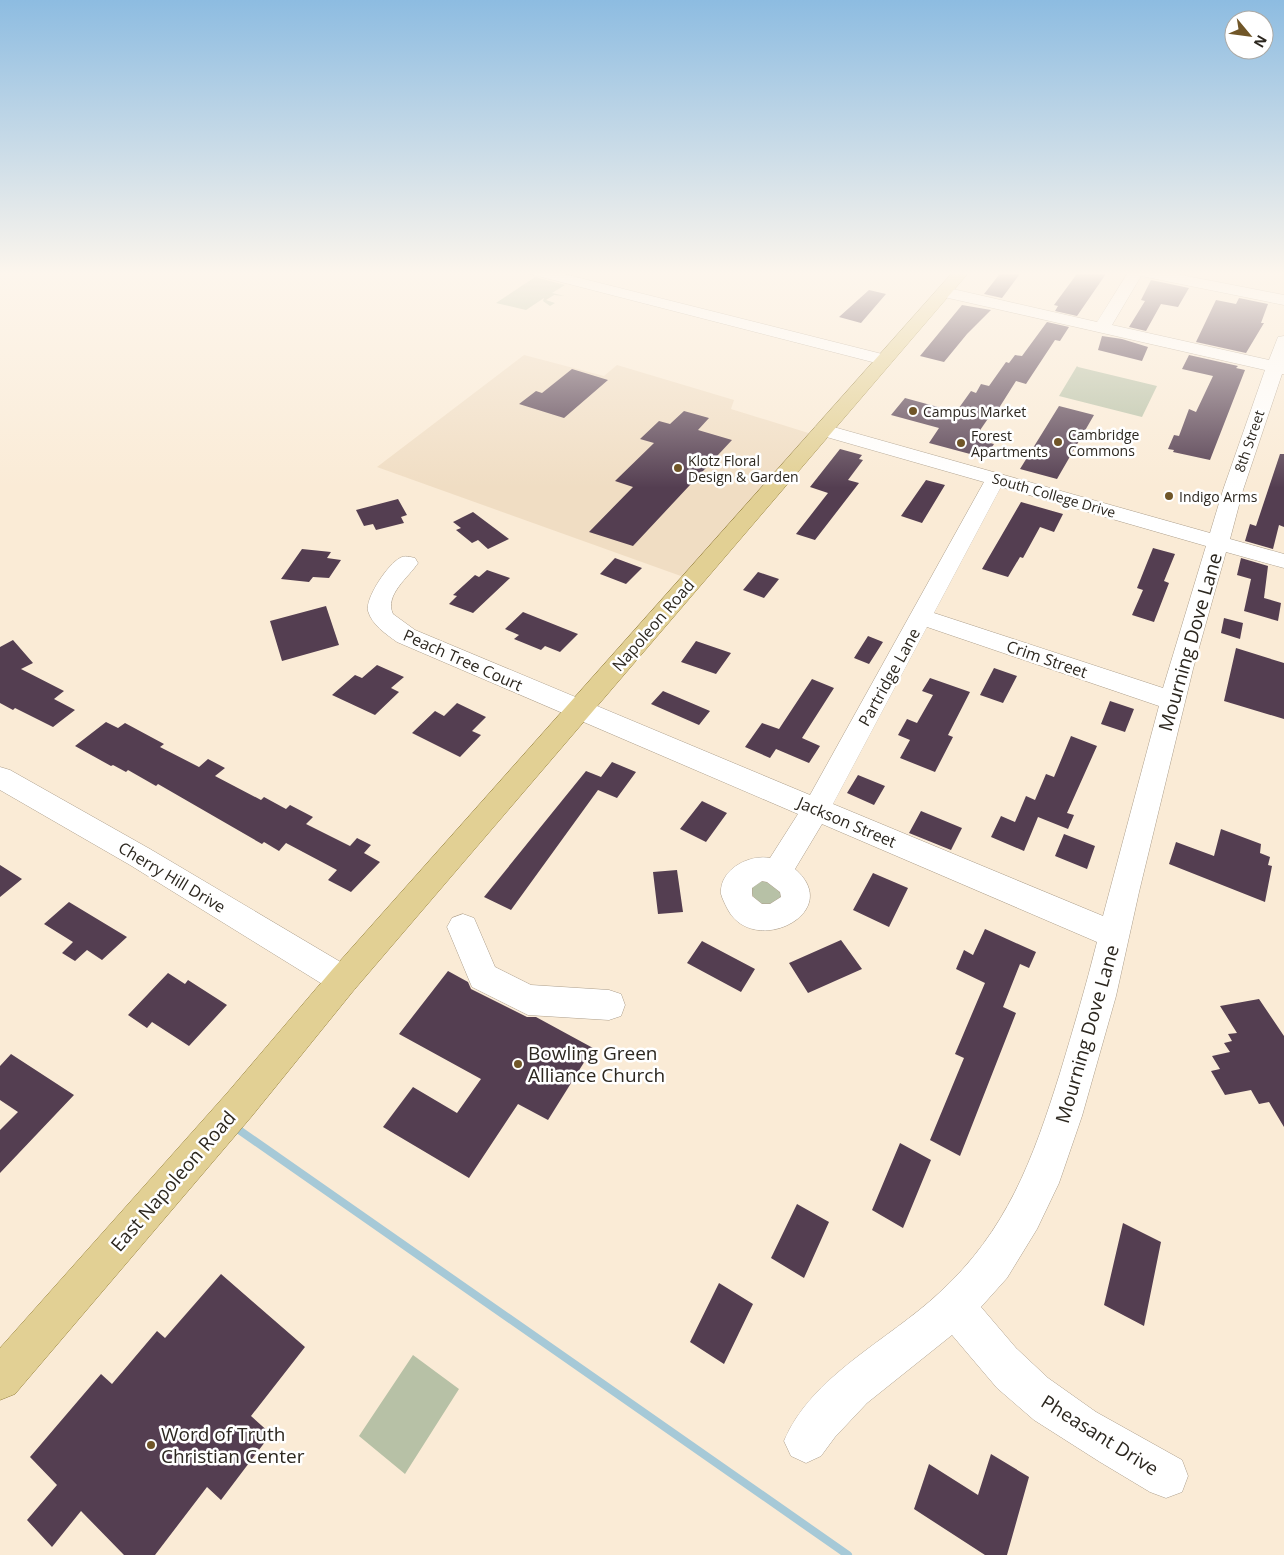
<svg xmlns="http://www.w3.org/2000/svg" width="1284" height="1555" font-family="'Open Sans',sans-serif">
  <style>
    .built { fill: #f0ddc3 }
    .green { fill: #b7c1a6 }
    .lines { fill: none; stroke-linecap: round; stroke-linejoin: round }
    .stream { stroke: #a6c9d7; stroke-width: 8 }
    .building { fill: #543e51 }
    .minor-casing { stroke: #ad9f8c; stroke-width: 1 }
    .major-casing { stroke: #95803c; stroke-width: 1 }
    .minor { fill: #fff; fill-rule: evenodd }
    .major { fill: #e2d094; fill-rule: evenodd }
    .poi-dot { fill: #705628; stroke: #fff; stroke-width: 2 }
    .labels { text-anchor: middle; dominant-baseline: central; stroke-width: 5; stroke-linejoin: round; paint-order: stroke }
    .far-poi-label { font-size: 14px; fill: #2c271f; stroke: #fff; text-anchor: start }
    .far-street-label { font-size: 14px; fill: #2c271f; stroke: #fff }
    .street-label { font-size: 16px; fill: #2c271f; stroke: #fff }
    .near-street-label { font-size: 19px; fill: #2c271f; stroke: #fff }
    .near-poi-label { font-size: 19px; fill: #2c271f; stroke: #fff; text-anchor: start }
  </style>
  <rect width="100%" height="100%" fill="#faebd6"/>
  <path class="built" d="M524,355L604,376L617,365L734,400L731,409L818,436L692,580L377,467Z"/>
  <path class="green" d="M535,277L565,285L552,293L565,296L554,295L546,300L555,303L550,306L543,301L544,298L526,310L496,303Z
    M1077,366L1078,367L1157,386L1142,417L1059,396Z
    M766,879L784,894L776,905L760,904C754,898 749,894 753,885Z
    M413,1355L459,1389L405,1474L359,1436Z"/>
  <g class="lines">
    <path class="stream" d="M239,1130L848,1555"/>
  </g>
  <path class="building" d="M1002,271H1022L1002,298L984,294Z
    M1079,271H1108L1077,316L1055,311L1058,306L1054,305Z
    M1151,280L1189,288L1178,307L1161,304L1146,331L1129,327L1145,301L1141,300Z
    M869,290L886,294L861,323L839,317Z
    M1239,298L1268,304L1261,323H1264L1246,353L1196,342L1216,300L1236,304Z
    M962,305L991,310L967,334L944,362L920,356Z
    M1047,322L1069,327L1060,341L1055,340L1026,384L1016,381L999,408L996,407L974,439L994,444L985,458L929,443L939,428L891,415L905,398L956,412L971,391L976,393L981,384L989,386L1006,362L1009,363L1015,355L1022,356Z
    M1102,336L1122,339L1148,347L1142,361L1098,350Z
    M1189,355L1238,366L1236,368L1245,370L1210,460L1173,452L1174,450L1168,449L1174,435L1179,436L1189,409L1196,412L1213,376L1182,369Z
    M572,369L608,380L564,418L519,404L536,391L542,393Z
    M1059,406L1094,415L1057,479L1020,469Z
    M684,411L709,418L698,430L732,440L633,546L589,532L633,487L615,481L654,443L640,439L659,421L670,424Z
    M840,449L862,455L859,459L863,460L848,480L859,483L815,540L796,534L828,493L810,487Z
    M1280,454H1284V527L1279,525L1273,549L1245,541L1250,524L1256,526Z
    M926,480L945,485L922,523L901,516Z
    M398,499L407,515L401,517L404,523L376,530L373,524L364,526L356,510Z
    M1021,502L1063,514L1054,532L1040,527L1023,558L1020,557L1008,577L982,569Z
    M473,512L509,539L488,549L478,540L472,543L456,530L461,528L453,522Z
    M1153,548L1175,554L1164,581L1169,583L1154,622L1132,615L1143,590L1137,588Z
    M302,549L331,552L327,558L341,560L329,578L313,577L309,582L281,579Z
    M615,558L642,568L626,584L600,574Z
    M1241,558L1268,566L1264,598L1281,603L1278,621L1244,611L1251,579L1237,575Z
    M487,570L510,578L473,613L449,604L457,596L453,595L475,575L479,577Z
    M758,572L779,579L764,598L743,590Z
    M326,606L339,645L282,661L270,621Z
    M523,612L578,634L560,652L545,646L541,650L514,639L519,635L505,629Z
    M1224,618L1243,623L1240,639L1221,633Z
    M868,636L883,642L869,664L854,658Z
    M13,640L33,663L21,669L64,691L54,699L75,710L53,727L15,708L13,710L0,703V647Z
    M696,641L731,653L716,674L681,662Z
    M1236,648L1284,663V719L1224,701Z
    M377,665L404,677L391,688L399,692L375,715L332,695L355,675L362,678Z
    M994,668L1017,676L1003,703L980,695Z
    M930,678L970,692L948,735L953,737L935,772L900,758L910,740L898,735L907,719L917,723L933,695L922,691Z
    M812,679L834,688L802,738L820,746L809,763L776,749L770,758L745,747L762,723L779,729Z
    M663,691L710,711L699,725L651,704Z
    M1110,701L1134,709L1125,732L1101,724Z
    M457,703L486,717L472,731L481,735L460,757L412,733L435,711L444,716Z
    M106,722L118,728L125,723L164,744L160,747L199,767L208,759L225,768L215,776L261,800L264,797L286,809L290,805L313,817L306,824L350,846L357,838L371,845L364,853L380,862L351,892L328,880L337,870L286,843L279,851L264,842L262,844L158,784L156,786L128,770L126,772L113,765L111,766L75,746Z
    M1071,736L1097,746L1067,813L1074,815L1068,829L1038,817L1024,851L991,837L1001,816L1015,822L1026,796L1035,800L1046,774L1054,777Z
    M612,762L636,772L617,798L598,790L511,910L484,897L586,771L601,777Z
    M858,775L885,786L874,805L847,793Z
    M702,801L727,813L706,842L680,829Z
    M921,811L962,828L951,850L909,833Z
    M1221,829L1261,844L1260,853L1270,857L1268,865L1272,866L1265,902L1169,864L1176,842L1214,856Z
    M1064,834L1095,846L1087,869L1055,856Z
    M0,865L22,879L0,897Z
    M677,870L683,912L658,914L653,872Z
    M873,873L908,888L889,927L853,910Z
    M69,902L127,937L102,960L87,950L75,961L62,953L73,942L44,924Z
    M985,929L1036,952L1029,968L1020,964L1003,1007L1016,1013L960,1156L930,1140L964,1058L955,1054L985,983L956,969L964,950L973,955Z
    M841,940L862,969L808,993L789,963Z
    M702,941L755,969L741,992L687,963Z
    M448,971L468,982L471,989L527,1017H536L593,1048L548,1120L518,1104L469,1178L383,1127L413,1087L457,1113L481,1079L399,1034Z
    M168,973L185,984L188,980L227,1005L189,1046L152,1022L147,1028L128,1015Z
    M1259,999L1284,1036V1127L1269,1102L1259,1104L1251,1090L1225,1095L1211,1071L1220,1069L1212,1056L1230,1052L1224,1043L1232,1041L1228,1034L1237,1033L1220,1006Z
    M11,1054L74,1095L0,1173V1130L18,1112L0,1100V1066Z
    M900,1143L931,1160L903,1228L872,1210Z
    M797,1204L829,1222L804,1278L771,1258Z
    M1123,1223L1161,1242L1144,1326L1104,1305Z
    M221,1274L305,1347L251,1416L271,1434L221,1500L207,1487L155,1555H124L81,1511L52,1547L27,1520L57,1485L30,1457L101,1374L112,1384L157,1331L165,1338Z
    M719,1283L753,1304L724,1364L690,1342Z
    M991,1454L1029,1477L1007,1555H985L914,1509L929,1464L978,1495Z"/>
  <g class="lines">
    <g class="minor-casing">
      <path id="minor" d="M527,271H552L890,356L893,360L890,364L884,365L530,274Z
        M1129,271H1161L1284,295V305L1141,276L1112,325L1269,360L1278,337L1284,336V374H1282L1243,490L1230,539L1284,554V568L1226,552L1193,669L1139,892L1116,996L1082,1116L1059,1183L1037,1229L1007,1278L981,1307L1016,1348L1048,1378L1096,1412L1182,1460L1188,1476L1182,1492L1166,1498L1150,1492L1100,1462L1034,1420L997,1388L952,1335L867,1403L835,1437L821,1456L806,1463L791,1456L784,1441C811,1376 889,1340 939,1293C1007,1231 1033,1159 1060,1073C1073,1030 1086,986 1097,942L822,824L795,869C846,913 752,959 727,908C725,904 722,898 721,894C719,869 750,854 770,858L798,814L397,642C386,634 372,625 368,611C365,598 388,564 400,558C405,555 410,557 415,558L418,563C409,577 384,595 393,614L415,630L810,795L984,482L816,434L813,430L816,426L823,424L830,426L1210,533L1223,490L1265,370L944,297L938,295L936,292L938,289L944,287L1097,322ZM1001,487L1206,546L1163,688L934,613ZM927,627L1159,706L1103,916L833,804ZM762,881L767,882L780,892L781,897L770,904H762L752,896V888Z
        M0,767L10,770L150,849L354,970L359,980L354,990L343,994L332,990L130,865L0,790Z
        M463,914L474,918L495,967L531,985L609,990L621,994L625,1005L621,1016L609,1020L528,1015L472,987L447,927L452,918Z"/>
    </g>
    <g class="major-casing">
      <path id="major" d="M954,271H970L354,990L252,1116L15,1394L0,1400V1348L228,1092L332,970Z"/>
    </g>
    <use href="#minor" class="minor"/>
    <use href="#major" class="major"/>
  </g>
  <linearGradient id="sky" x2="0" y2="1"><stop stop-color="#8dbce1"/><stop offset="0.56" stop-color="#fdf6ed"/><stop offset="1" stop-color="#fdf6ed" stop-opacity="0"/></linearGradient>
  <rect width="1284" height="488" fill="url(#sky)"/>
  <g class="poi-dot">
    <circle cx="913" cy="411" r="5"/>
    <circle cx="1058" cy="442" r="5"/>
    <circle cx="961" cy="443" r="5"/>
    <circle cx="678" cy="468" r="5"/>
    <circle cx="1169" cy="496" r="5"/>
    <circle cx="518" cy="1064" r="5"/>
    <circle cx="151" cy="1445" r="5"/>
  </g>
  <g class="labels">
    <g class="far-poi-label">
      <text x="923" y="411">Campus Market</text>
      <text x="1068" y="434">Cambridge<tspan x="1068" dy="16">Commons</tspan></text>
      <text x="971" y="435">Forest<tspan x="971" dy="16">Apartments</tspan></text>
      <text x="688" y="460">Klotz Floral<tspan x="688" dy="16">Design &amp; Garden</tspan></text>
      <text x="1179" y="496">Indigo Arms</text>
    </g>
    <g class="far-street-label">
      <text transform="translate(1249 441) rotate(-71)">8th Street</text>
      <text transform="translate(1054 495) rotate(16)">South College Drive</text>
    </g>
    <g class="street-label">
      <text transform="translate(653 625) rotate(-49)">Napoleon Road</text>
      <text transform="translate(1047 659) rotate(19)">Crim Street</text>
      <text transform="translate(463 660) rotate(24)">Peach Tree Court</text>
      <text transform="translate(889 677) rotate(-61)">Partridge Lane</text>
      <text transform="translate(847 822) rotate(23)">Jackson Street</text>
      <text transform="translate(172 877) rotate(31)">Cherry Hill Drive</text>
    </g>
    <g class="near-street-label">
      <text transform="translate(1190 642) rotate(-74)">Mourning Dove Lane</text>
      <text transform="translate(1087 1034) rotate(-74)">Mourning Dove Lane</text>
      <text transform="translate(173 1181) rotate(-49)">East Napoleon Road</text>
      <text transform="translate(1100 1435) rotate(32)">Pheasant Drive</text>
    </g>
    <g class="near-poi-label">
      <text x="528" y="1053">Bowling Green<tspan x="528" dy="22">Alliance Church</tspan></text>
      <text x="161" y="1434">Word of Truth<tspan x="161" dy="22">Christian Center</tspan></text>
    </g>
  </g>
  <g transform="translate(1249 35) rotate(119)"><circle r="24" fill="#ffffff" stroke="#aba9a5"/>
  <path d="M0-4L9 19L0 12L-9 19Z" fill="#705628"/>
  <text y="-8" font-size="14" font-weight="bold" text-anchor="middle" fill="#2c271f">N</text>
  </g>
</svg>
